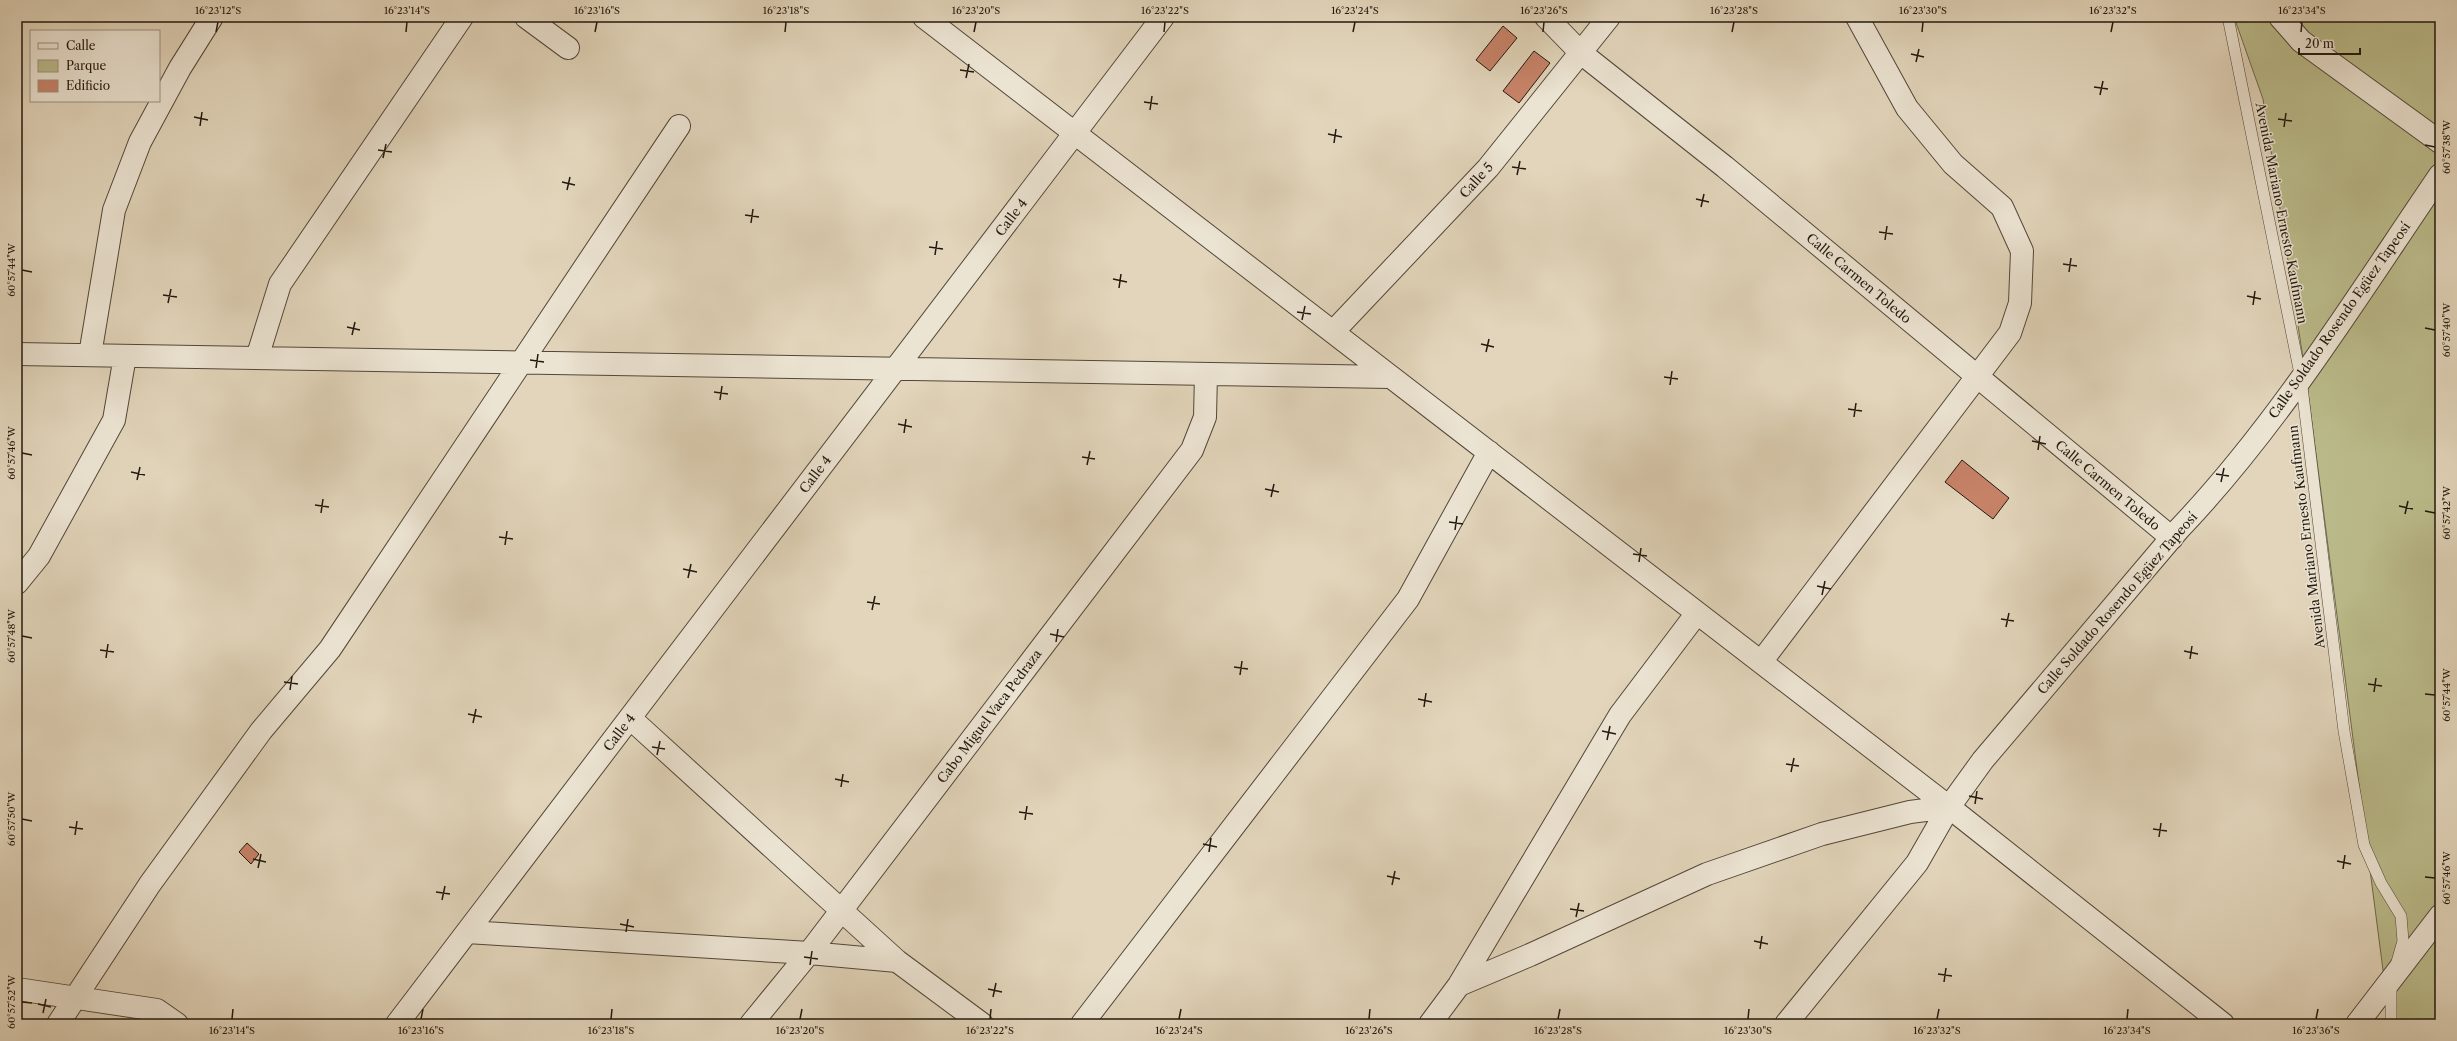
<svg xmlns="http://www.w3.org/2000/svg" width="2457" height="1041" font-family="'Libre Caslon Text',serif">
  <style>
    .green { fill: #bbbb8b; stroke: #6e6a4c }
    .building { fill: #c88369; stroke: #22180e }
    .lines { fill: none; stroke-linecap: round; stroke-linejoin: round }
    .lane-casing { stroke: #524739; stroke-width: 12 }
    .street-casing { stroke: #524739; stroke-width: 24 }
    .lane { stroke: #ece4d3; stroke-width: 11 }
    .street { stroke: #ece4d3; stroke-width: 22 }
    .ticks { fill: none; stroke: #22180e; stroke-width: 1.5 }
    .labels { text-anchor: middle; dominant-baseline: central; stroke-width: 3; stroke-linejoin: round; paint-order: stroke }
    .street-label { font-size: 13px; fill: #22180e; stroke: #ece4d3 }
    .neatline { fill: none; stroke: #22180e; stroke-width: 1.5 }
    .ticks-label { font-size: 10px; text-anchor: middle; fill: #22180e }
  </style>
  <rect width="100%" height="100%" fill="#e2d5bb"/>
  <filter id="stains"><feTurbulence type="fractalNoise" baseFrequency=".005" numOctaves="4"/><feColorMatrix values="0 0 0 0 .2 0 0 0 0 .09 0 0 0 0 .02 0 0 0 .5 -.17"/></filter>
  <radialGradient id="worn" r=".72"><stop offset=".6" stop-color="#630" stop-opacity="0"/><stop offset="1" stop-color="#630" stop-opacity=".3"/></radialGradient>
  <path class="green" d="M2234,17H2440V1024H2390L2307,384L2263,99Z"/>
  <path class="building" d="M1503,26L1517,38L1490,71L1476,60Z
    M1534,51L1550,63L1519,103L1503,91Z
    M1962,460L2009,498L1993,519L1945,482Z
    M247,843L259,854L251,864L239,852Z"/>
  <g class="lines">
    <g class="lane-casing">
      <path id="lane" d="M2228,17L2301,379L2344,731L2364,845L2381,883L2401,916L2403,941L2397,962
        M2391,983V1024"/>
    </g>
    <g class="street-casing">
      <path id="street" d="M526,17L568,48
        M924,17L1949,807
        M1546,17L1581,53L1725,167L2172,538
        M2280,17L2301,41L2440,142
        M1333,332L1488,168L1609,17
        M17,354L1390,377
        M90,355L114,210L140,142L180,68L212,17
        M257,358L280,284L462,17
        M17,583L39,556L114,420L125,356
        M1761,662L2010,333L2020,303L2022,251L2002,207L1953,164L1907,108L1857,17
        M630,718L897,961L982,1024
        M467,932L809,953L897,961
        M1459,985L1530,955L1707,874L1822,834L1910,812L1949,807L2223,1024
        M17,989L157,1010L177,1024
        M58,1024L150,884L261,731L330,649L679,126
        M397,1024L1163,17
        M751,1024L809,953L1192,450L1205,417L1206,374
        M1082,1024L1408,599L1489,452
        M1430,1024L1459,985L1620,715L1697,613
        M1786,1024L1917,863L1949,807L1983,760L2179,529C2279,424 2358,295 2440,175
        M2357,1024L2440,916"/>
    </g>
    <use href="#lane" class="lane"/>
    <use href="#street" class="street"/>
  </g>
  <path class="ticks" d="M216,32L218,22M406,32L407,22M595,32L597,22M785,32L786,22M974,32L976,22M1164,32L1165,22M1353,32L1355,22M1543,32L1544,22M1732,32L1734,22M1922,32L1923,22M2111,32L2113,22M2301,32L2302,22M1911,54L1924,57M1916,62L1919,49M960,70L974,72M966,78L969,64M2094,87L2108,89M2100,95L2103,81M1144,102L1158,104M1150,110L1152,96M194,117L208,120M2278,119L2292,121M200,126L202,112M2284,127L2286,113M1328,134L1342,137M1334,143L1336,129M2425,145L2435,147M378,150L392,152M383,158L386,144M1512,167L1526,169M1517,175L1520,161M562,182L575,185M567,190L570,177M1696,199L1709,202M1701,207L1704,194M745,215L759,217M751,223L753,209M1879,232L1893,234M1885,240L1887,226M929,247L943,249M935,255L937,241M2063,264L2077,266M22,270L32,272M2069,272L2071,258M1113,279L1127,282M1119,288L1121,274M163,295L177,297M2247,296L2261,299M168,303L171,289M2253,305L2255,291M1297,312L1311,314M1302,320L1305,306M347,327L360,330M2425,328L2435,330M352,335L355,322M1481,344L1494,347M1486,352L1489,339M530,360L544,362M536,368L538,354M1664,377L1678,379M1670,385L1672,371M714,392L728,394M720,400L722,386M1848,409L1862,411M1854,417L1856,403M898,424L912,427M904,433L906,419M2032,441L2046,444M2038,450L2040,436M22,453L32,455M1082,457L1095,459M1087,465L1090,451M131,472L145,475M2216,474L2229,476M137,480L140,467M2221,482L2224,468M1265,489L1279,492M1271,497L1274,484M315,505L329,507M2399,506L2413,509M2425,511L2435,513M321,513L323,499M2405,514L2408,501M1449,522L1463,524M1455,530L1457,516M499,537L513,539M505,545L507,531M1633,554L1647,556M1639,562L1641,548M683,569L697,572M688,578L691,564M1817,586L1831,589M1822,595L1825,581M867,602L880,604M872,610L875,596M2001,619L2014,621M2006,627L2009,613M1050,634L1064,637M22,636L32,638M1056,642L1058,629M100,650L114,652M2184,651L2198,654M106,658L108,644M2190,659L2192,646M1234,667L1248,669M1240,675L1242,661M284,682L298,684M2368,684L2382,686M290,690L292,676M2374,692L2376,678M2425,694L2435,695M1418,699L1432,702M1424,707L1426,693M468,714L482,717M473,723L476,709M1602,731L1616,734M1607,740L1610,726M652,747L665,749M657,755L660,741M1786,764L1799,766M1791,772L1794,758M835,779L849,782M841,787L843,774M1969,796L1983,799M1975,804L1977,791M1019,812L1033,814M22,819L32,821M1025,820L1027,806M69,827L83,829M2153,829L2167,831M75,835L77,821M2159,837L2161,823M1203,844L1217,847M1209,852L1211,838M253,859L266,862M2337,861L2351,864M258,868L261,854M2343,869L2345,855M1387,876L1400,879M2425,877L2435,878M1392,885L1395,871M436,892L450,894M442,900L445,886M1570,909L1584,911M1576,917L1579,903M620,924L634,927M626,932L628,919M1754,941L1768,944M1760,949L1762,936M804,957L818,959M810,965L812,951M1938,974L1952,976M1944,982L1946,968M988,989L1002,992M993,997L996,983M22,1002L32,1003M38,1004L51,1007M43,1013L46,999M232,1019L233,1009M421,1019L423,1009M611,1019L612,1009M800,1019L802,1009M990,1019L991,1009M1179,1019L1181,1009M1369,1019L1370,1009M1558,1019L1560,1009M1748,1019L1749,1009M1937,1019L1939,1009M2127,1019L2128,1009M2316,1019L2318,1009"/>
  <g class="labels">
    <g class="street-label">
      <text transform="translate(1476 180) rotate(-48)">Calle 5</text>
      <text transform="translate(2282 213) rotate(79)">Avenida Mariano Ernesto Kaufmann</text>
      <text transform="translate(1011 217) rotate(-53)">Calle 4</text>
      <text transform="translate(1859 278) rotate(40)">Calle Carmen Toledo</text>
      <text transform="translate(2339 320) rotate(-55)">Calle Soldado Rosendo Egüez Tapeosí</text>
      <text transform="translate(815 474) rotate(-53)">Calle 4</text>
      <text transform="translate(2108 485) rotate(40)">Calle Carmen Toledo</text>
      <text transform="translate(2306 537) rotate(-97)">Avenida Mariano Ernesto Kaufmann</text>
      <text transform="translate(2117 603) rotate(-49)">Calle Soldado Rosendo Egüez Tapeosí</text>
      <text transform="translate(989 716) rotate(-53)">Cabo Miguel Vaca Pedraza</text>
      <text transform="translate(619 732) rotate(-53)">Calle 4</text>
    </g>
  </g>
  <rect width="2457" height="1041" fill="none" stroke="#e2d5bb" stroke-width="44"/>
  <rect x="30" y="30" width="130" height="72" fill="#ece4d3" stroke="#9b9284"/>
  <rect x="38" y="43" width="20" height="6" fill="#ece4d3" stroke="#9b9284"/>
  <text x="66" y="50" font-size="12" fill="#22180e">Calle</text>
  <rect x="38" y="60" width="20" height="12" fill="#bbbb8b" stroke="#9b9284"/>
  <text x="66" y="70" font-size="12" fill="#22180e">Parque</text>
  <rect x="38" y="80" width="20" height="12" fill="#c88369" stroke="#9b9284"/>
  <text x="66" y="90" font-size="12" fill="#22180e">Edificio</text>
  <path d="M2299 48v6h61v-6" fill="none" stroke="#22180e" stroke-width="2"/>
  <text x="2305" y="48" font-size="12" fill="#22180e" stroke="#ece4d3" stroke-width="3" paint-order="stroke">20 m</text>
  <rect x="22" y="22" width="2413" height="997" class="neatline"/>
  <g class="ticks-label">
    <text x="218" y="14">16°23'12"S</text>
    <text x="407" y="14">16°23'14"S</text>
    <text x="597" y="14">16°23'16"S</text>
    <text x="786" y="14">16°23'18"S</text>
    <text x="976" y="14">16°23'20"S</text>
    <text x="1165" y="14">16°23'22"S</text>
    <text x="1355" y="14">16°23'24"S</text>
    <text x="1544" y="14">16°23'26"S</text>
    <text x="1734" y="14">16°23'28"S</text>
    <text x="1923" y="14">16°23'30"S</text>
    <text x="2113" y="14">16°23'32"S</text>
    <text x="2302" y="14">16°23'34"S</text>
    <text transform="translate(2446 147) rotate(-90)" y="4">60°57'38"W</text>
    <text transform="translate(11 270) rotate(-90)" y="4">60°57'44"W</text>
    <text transform="translate(2446 330) rotate(-90)" y="4">60°57'40"W</text>
    <text transform="translate(11 453) rotate(-90)" y="4">60°57'46"W</text>
    <text transform="translate(2446 513) rotate(-90)" y="4">60°57'42"W</text>
    <text transform="translate(11 636) rotate(-90)" y="4">60°57'48"W</text>
    <text transform="translate(2446 695) rotate(-90)" y="4">60°57'44"W</text>
    <text transform="translate(11 819) rotate(-90)" y="4">60°57'50"W</text>
    <text transform="translate(2446 878) rotate(-90)" y="4">60°57'46"W</text>
    <text transform="translate(11 1002) rotate(-90)" y="4">60°57'52"W</text>
    <text x="232" y="1034">16°23'14"S</text>
    <text x="421" y="1034">16°23'16"S</text>
    <text x="611" y="1034">16°23'18"S</text>
    <text x="800" y="1034">16°23'20"S</text>
    <text x="990" y="1034">16°23'22"S</text>
    <text x="1179" y="1034">16°23'24"S</text>
    <text x="1369" y="1034">16°23'26"S</text>
    <text x="1558" y="1034">16°23'28"S</text>
    <text x="1748" y="1034">16°23'30"S</text>
    <text x="1937" y="1034">16°23'32"S</text>
    <text x="2127" y="1034">16°23'34"S</text>
    <text x="2316" y="1034">16°23'36"S</text>
  </g>
  <rect width="100%" height="100%" filter="url(#stains)"/>
  <rect width="100%" height="100%" fill="url(#worn)"/>
</svg>
